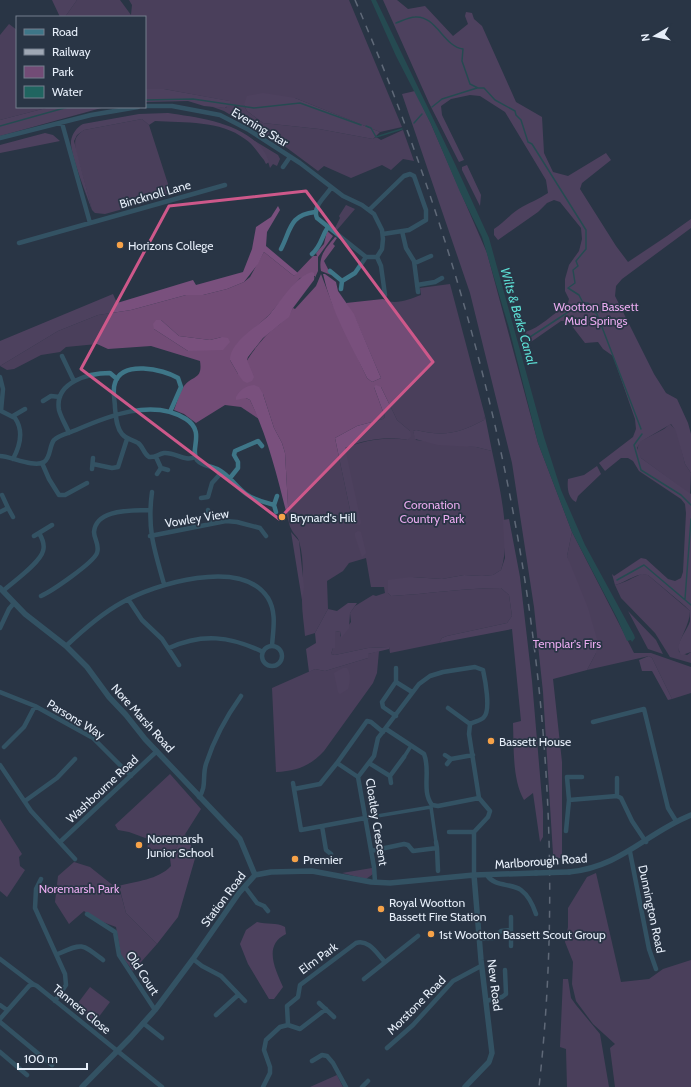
<svg xmlns="http://www.w3.org/2000/svg" width="691" height="1087" font-family="Cabin,sans-serif">
  <style>
    .green { fill: #724c76; fill-rule: evenodd }
    .forest { fill: #79507d }
    .water { fill: #206560 }
    .lines { fill: none; stroke-linecap: round; stroke-linejoin: round }
    .stream { stroke: #206560; stroke-width: 1.5 }
    .pedestrian { stroke: #3e7688; stroke-width: 3.5 }
    .minor { stroke: #3e7688; stroke-width: 4.5 }
    .tertiary { stroke: #3e7688; stroke-width: 5.5 }
    .rail { stroke: #9fa8b5; stroke-width: 1.5; stroke-dasharray: 7 7; stroke-linecap: butt }
    .tertiary-bridge { stroke: #3e7688; stroke-width: 5.5 }
    .marked { fill: none; stroke: #cd588a; stroke-width: 3; stroke-linejoin: round }
    .poi-dot { fill: #f6a248; stroke: #293545; stroke-width: 1.5 }
    .labels { text-anchor: middle; dominant-baseline: central; stroke-width: 3.5; stroke-linejoin: round; paint-order: stroke }
    .street-label { font-size: 12px; fill: #e6eef9; stroke: #293545 }
    .poi-label { font-size: 12px; fill: #e6eef9; stroke: #293545; text-anchor: start }
    .park-label { font-size: 12px; fill: #e8aaee; stroke: #293545 }
    .water-label { font-size: 13px; font-style: italic; fill: #5cded4; stroke: #293545 }
  </style>
  <rect width="100%" height="100%" fill="#293545"/>
  <path class="green" d="M77,0H120L131,15L132,5L129,0H349L402,127L380,132L295,98L244,105L247,111L263,123L319,129L373,139L376,137L381,140L403,130L414,161L403,159L391,170L382,165L351,178L324,166L318,171L283,145L282,146L224,111L210,106L226,108L229,101L164,89H145V17H65Z
    M9,24L17,30V107H50L0,120V35Z
    M142,119L149,125L168,184V191L166,197L105,214L95,213L92,210L76,151C74,140 75,136 84,130Z
    M245,135L278,155L280,159L277,166L273,164L270,168C266,152 258,145 245,135Z
    M346,205L355,209L337,230L335,228L340,218L339,216Z
    M327,231L333,236L318,257V271L314,280L315,276L300,278L269,315L237,344L230,360L238,374C246,362 253,350 263,339C273,327 286,323 293,308L295,309L316,286L321,274L332,303L367,378L372,382L381,378L356,320L346,303L383,299C395,306 410,299 421,295L420,288L450,284L485,416L484,420C460,433 444,437 416,430L413,431L416,440L476,447L492,451C499,484 512,537 501,570L493,575L482,576L464,575L442,579L412,577L388,593L391,596C428,594 464,588 501,588L509,595L512,616L507,623L447,636L442,638L439,643L390,653L389,647L368,648L335,655L331,654L333,648L335,647V632L340,631V637L351,622L350,613L355,606L373,595L376,596L385,593L384,587H371L366,558L349,563L343,571L327,581L328,609L315,633L305,636C304,624 302,612 302,601C302,581 305,561 299,541C298,536 291,533 289,523L285,453L282,443L274,428L263,394L246,398L250,400L259,419L241,407L225,405L196,423L184,414L174,410C177,402 180,392 184,386C192,375 203,380 200,361L151,346L108,349L97,344L66,347L60,352L41,355L14,369L7,370L0,366L58,331L98,315L131,310L186,295H203L227,289L244,282L250,277L264,252L294,276L313,256H317L316,253L324,244ZM161,320L179,336L210,340L222,337L188,351L154,329ZM374,387H381L397,420L410,431L408,440C388,436 365,440 345,448L353,524L335,438L357,426L383,419L385,417Z
    M335,237L337,238L333,244L335,246L324,261L331,275L321,271C318,256 326,248 335,237Z
    M670,424L677,431L685,464L691,473L690,494L641,458L637,452L639,442L664,429Z
    M572,532L634,653H651L691,667V693L672,699L652,658L649,656L587,670L596,653L567,556Z
    M642,574L648,575L690,611C690,626 677,640 679,652L687,655L691,652V663L670,657L655,633L621,598L615,585C625,583 633,577 642,574Z
    M628,611L656,640L663,654L648,649Z
    M379,651L377,673L373,683L324,751C310,766 297,771 276,772L272,688L315,669L325,671L368,658V654Z
    M170,774L201,809L170,858L147,855L148,839L129,832L118,830L115,825Z
    M0,819L22,854L19,857L20,866L25,870L7,897L0,891Z
    M74,862L90,867L120,891L126,913L157,944L133,971L121,955L116,927L95,919L84,911L69,924L55,902L58,876Z
    M372,868L373,874L366,879L342,873Z
    M596,873L621,982L649,979L663,969L691,960V1087H615L610,1048L615,1044L593,1024L576,1001L572,984L573,962L565,942L568,927V908L587,877Z
    M563,979H568L571,998L576,1005L600,1034L609,1087H567L566,1049L560,1047Z
    M90,987L110,1002L95,1022L75,1007Z
    M337,1075L343,1087H310Z"/>
  <path class="forest" d="M52,0H77L65,17H60Z
    M383,0H397L408,9L425,6L453,36L468,24L465,16L466,12L472,13L474,19L482,26L516,102L542,117L544,153L553,172L568,176L606,153L611,160L582,183L580,189L616,246L628,262L667,236L691,219V228L622,279L616,286L615,296L654,374L666,393L677,399L688,423L691,434V473L685,464L676,431L671,424L640,442L637,448L641,458L691,494V652L682,655C672,646 687,632 690,621C690,618 690,614 690,611L685,606L648,575C636,572 627,582 615,585L612,574L614,576L641,558L646,559L668,579L675,581L681,578L683,572L686,513L685,504L681,499L639,471L633,461L628,458H621L605,471L599,463L633,437L636,429L635,419L613,356L603,349L598,342L585,343L568,321H561L528,344L525,332C541,328 552,313 567,306L569,299L565,291V279L569,265L579,251L582,239L581,228L560,202L554,200L547,203L538,212L498,240L494,235V229C504,223 512,212 522,207C531,202 539,199 548,193L546,180L505,112L480,96L470,95L451,99L441,106L442,115L464,160L459,162L429,103Z
    M145,89H164L230,101V104L225,108L204,106L188,101L145,102Z
    M415,91L431,124L487,253L538,443L572,532L567,556L588,608L598,643L596,653L587,670L553,679L562,762V858H554L553,854L543,692L534,607L512,463L470,293L402,94Z
    M263,93L295,98L380,132L373,139L319,129L263,123L247,111L244,105L247,96Z
    M50,107H105L0,136V120Z
    M168,113C201,118 256,124 269,162L266,164L264,160C258,153 253,144 245,139C220,120 185,123 155,121L149,125L142,119L84,130L77,135L74,141L92,210C87,196 70,154 71,141C72,134 77,127 83,124L139,114Z
    M45,133L53,135L60,141L0,153V145Z
    M467,165L481,195L480,206L462,170V167Z
    M278,206L280,210L267,232L266,246L298,273L294,276L264,252L258,264L244,282L227,289L203,295H186L131,310L98,315L58,331L0,366V341L113,294L117,303L193,280L196,285L243,272L252,249L256,227L271,217Z
    M312,272L314,273V280L293,308L289,317L263,338L248,357L247,360L254,377L252,381L247,383L243,381L238,374L230,360C230,341 259,326 270,314C280,302 296,276 312,272Z
    M325,274L336,282L338,291L354,314L381,378L372,382L367,378C351,345 331,311 323,274Z
    M156,320H161L179,336L210,340L222,337L228,338L230,342L223,350L188,351L154,329L153,324Z
    M254,385L259,387L263,394L274,428L282,443L285,453L289,523C278,480 269,440 250,400L246,398L236,400V397C240,390 245,386 254,385Z
    M376,385L381,387L397,420L410,431L411,436L408,440C388,436 365,439 345,448L361,522L360,525L353,524L335,438L357,426L383,419L385,417L374,387Z
    M485,416L492,451L476,447L438,445L415,439L413,431L416,430C444,437 460,433 484,420Z
    M597,466L601,474L578,496L576,502C568,498 567,488 568,479L584,475Z
    M509,519L520,577L532,681L543,811V837L540,842L533,793L524,800C512,779 514,747 513,723L521,721L512,629L439,643L442,638L447,636L507,623L512,616L509,595L501,588C464,588 428,594 391,596L388,593V580L412,577L442,579L464,575L482,576L493,575L501,570L505,558L503,520Z
    M358,531L361,532L366,553L362,557L355,536V533Z
    M291,532L299,541L304,587L302,600Z
    M348,603H357L350,613L349,628L341,638L340,631L335,632V648H333L331,654L335,655L368,648L389,647V649L368,654V658L325,671L315,669L309,672L306,649L316,643L315,633L328,609L337,611Z
    M649,656L652,658L672,699L668,700L652,671H642L639,660Z
    M343,668H347C351,674 350,682 348,689L340,694L338,692L334,673Z
    M185,834L196,855L178,917L157,944L126,913L119,886C136,881 158,880 171,866L170,858Z
    M257,922C266,925 277,922 285,927L286,934C263,945 275,969 283,987L274,999H269L248,964L240,944L246,930Z"/>
  <path class="water" d="M371,0H376L455,164L489,238L544,437L561,490L585,545L634,635L635,638L632,642L631,640L627,641L617,618L572,532L538,443L509,328L482,237L460,192L431,124L396,56Z"/>
  <g class="lines">
    <path class="stream" d="M396,23C402,21 409,17 415,17C436,15 444,47 463,49L462,61L470,84L478,88H484L495,100L515,111L516,115L521,120L528,142L532,144L586,230V249L576,261L578,266L573,270L575,283L568,288L579,295L583,303H588L590,309L597,314L641,429
      M145,100L193,99L254,108L300,103L361,125
      M432,107L442,99L477,88
      M414,123L422,114
      M0,126L68,107
      M366,126L371,128L376,137L402,129
      M527,339L582,303
      M642,434L634,445L641,470L681,495L691,505
      M617,580L644,565L691,605
      M685,599L691,519"/>
    <path class="pedestrian" d="M404,757L411,746
      M431,807L436,842
      M365,818L431,807L432,805"/>
    <path class="minor" d="M145,106H172L220,115L249,130L300,163L343,196L362,205L374,214L382,230L383,239L382,249L377,257H366L317,218C312,207 325,197 331,188
      M62,123L90,223
      M0,138L91,115L138,107
      M283,167L290,157
      M369,210L404,176L410,174L414,176L426,210V220L409,230L383,234
      M402,231L406,248L414,261L418,292
      M19,243L225,185
      M281,249C291,230 289,215 315,212
      M312,254C322,245 321,237 328,227
      M377,257L381,266L385,295
      M415,263L431,256
      M330,271L342,281
      M417,285L435,282L442,278
      M341,289L342,281L355,273L366,257
      M62,356L74,381
      M0,377L3,389L1,411L15,418C24,431 20,446 13,459
      M43,401L51,396L60,397
      M170,412L181,387L178,378C163,369 122,360 115,383C112,390 115,400 115,408C116,416 116,427 122,434C127,440 132,439 138,443C143,446 143,453 149,457C155,458 158,454 164,453C176,452 184,462 195,457
      M13,416L25,409
      M69,433C66,425 61,418 59,410C54,382 89,373 110,373L117,379
      M0,456C10,456 34,468 44,462C51,458 49,446 54,440C59,435 69,433 76,430C108,416 153,398 186,419C206,432 189,450 197,460C202,466 212,466 219,470C230,476 236,487 246,494C254,500 264,502 274,505L276,512
      M156,457L161,468L157,474
      M42,463L49,479L59,495H65L87,483
      M93,464L112,468L118,467L127,439
      M161,468L168,470
      M92,469L93,458
      M230,478L238,468V462L234,455L235,451L258,441L262,446
      M152,492C147,529 154,549 164,584
      M2,495L8,508
      M201,498L208,497L212,483L222,472
      M274,505L277,496
      M208,510L210,524
      M0,512L8,508L13,517
      M34,536L52,525
      M150,536L226,521L237,522L260,528L266,536
      M3,591C13,582 40,563 43,551C45,545 42,538 39,533
      M41,596C52,591 93,563 97,553C100,545 94,539 94,532C96,508 133,511 149,510
      M128,599L142,620L162,639L179,665
      M0,628L9,609L14,603
      M262 656a10 10 0 1 1 20 0a10 10 0 1 1-20 0Z
      M66,646C83,630 101,614 121,603C154,584 242,557 268,598C277,613 273,630 272,646
      M169,648C202,633 230,636 263,652
      M396,682V668
      M0,692L35,706L93,738L131,776
      M448,708L470,724
      M396,716L383,707L382,702L395,683L396,682L412,692
      M593,722L644,709L668,808L676,821
      M386,729L424,754C431,770 421,791 432,805L438,806L479,798
      M4,747L24,727L35,706
      M445,755L451,759
      M337,763L367,721L371,722L383,732
      M369,763L390,776L404,757
      M447,764L451,759L473,755
      M0,765L31,811L75,859
      M390,776L391,783
      M358,777L337,763L320,784L294,789L301,830L365,818
      M617,778V796
      M293,783L294,789
      M199,797C207,787 202,776 206,764C214,739 226,717 241,696
      M569,800L617,796L621,798L632,821L646,842
      M25,801L57,778L75,759
      M322,826L326,850L331,854
      M566,831L569,800L567,777H582
      M449,832H474
      M60,842L157,751
      M436,842L437,848
      M371,851L404,844L408,845L413,851L437,848L438,871
      M630,852L649,949L656,969
      M487,875C494,887 511,883 521,890C529,896 533,905 536,914
      M41,879L36,889L35,908L65,974L66,985L55,1001
      M375,882L374,867L358,777L374,756L378,738L419,684L430,676L443,672L475,667L483,670C485,679 491,710 484,717C481,721 475,721 470,724L469,734L479,798L490,811L488,817L474,832V875
      M245,887L257,903L264,906L268,911
      M87,914L115,932L119,955L155,1010
      M511,917V946
      M479,939L494,938L501,931L511,930
      M58,954C83,943 81,943 103,960
      M0,959L33,984
      M193,959L202,966L221,976L245,1001
      M364,979L418,936
      M486,1001L502,997L506,994L505,970
      M319,1003L334,1017
      M0,1005L7,1010
      M216,1015L238,995
      M0,1019L29,986L33,984L37,986L162,1087
      M0,1022L52,1065
      M143,1023L162,1038
      M288,1025L287,1006L298,997L300,985L356,943C369,939 377,954 385,962
      M387,1048L413,1025L453,981L481,966
      M0,1052L27,1075
      M312,1061L322,1055L327,1056L333,1063L346,1087
      M263,1087L270,1073V1067L264,1050L266,1040L280,1027L288,1025L300,1029L326,1009
      M362,1087L368,1081"/>
    <path class="tertiary" d="M0,588L25,614L66,646L87,667L109,697L126,715L145,739L240,839L255,875
      M569,872C621,867 646,833 691,815
      M82,1087L131,1037L155,1010L193,959L239,893L255,875L271,872L312,871L371,882L390,883L474,875L536,873
      M465,1087L489,1062L492,1053L481,960L474,875"/>
    <path class="rail" d="M355,0C500,335 580,721 539,1087"/>
    <path class="tertiary-bridge" d="M536,873L569,872"/>
  </g>
  <path d="M0 0H691V1087H0ZM306,191L433,362L279,519L81,369L169,206Z" fill="#293545" fill-opacity=".55" fill-rule="evenodd"/>
  <path class="marked" d="M306,191L433,362L279,519L81,369L169,206Z"/>
  <g class="poi-dot">
    <circle cx="120" cy="245" r="4"/>
    <circle cx="282" cy="517" r="4"/>
    <circle cx="491" cy="741" r="4"/>
    <circle cx="139" cy="845" r="4"/>
    <circle cx="295" cy="859" r="4"/>
    <circle cx="381" cy="909" r="4"/>
    <circle cx="431" cy="934" r="4"/>
  </g>
  <g class="labels">
    <g class="street-label">
      <text transform="translate(260 127) rotate(31)">Evening Star</text>
      <text transform="translate(155 194) rotate(-16)">Bincknoll Lane</text>
      <text transform="translate(197 518) rotate(-9)">Vowley View</text>
      <text transform="translate(143 718) rotate(48)">Nore Marsh Road</text>
      <text transform="translate(76 719) rotate(31)">Parsons Way</text>
      <text transform="translate(102 789) rotate(-43)">Washbourne Road</text>
      <text transform="translate(377 822) rotate(81)">Cloatley Crescent</text>
      <text transform="translate(541 861) rotate(-4)">Marlborough Road</text>
      <text transform="translate(223 899) rotate(-53)">Station Road</text>
      <text transform="translate(652 909) rotate(78)">Dunnington Road</text>
      <text transform="translate(318 958) rotate(-36)">Elm Park</text>
      <text transform="translate(143 973) rotate(57)">Old Court</text>
      <text transform="translate(495 985) rotate(83)">New Road</text>
      <text transform="translate(416 1005) rotate(-45)">Morstone Road</text>
      <text transform="translate(82 1009) rotate(39)">Tanners Close</text>
    </g>
    <g class="poi-label">
      <text x="128" y="245">Horizons College</text>
      <text x="290" y="517">Brynard's Hill</text>
      <text x="499" y="741">Bassett House</text>
      <text x="147" y="838">Noremarsh<tspan x="147" dy="14">Junior School</tspan></text>
      <text x="303" y="859">Premier</text>
      <text x="389" y="902">Royal Wootton<tspan x="389" dy="14">Bassett Fire Station</tspan></text>
      <text x="439" y="934">1st Wootton Bassett Scout Group</text>
    </g>
    <g class="park-label">
      <text x="596" y="306">Wootton Bassett<tspan x="596" dy="14">Mud Springs</tspan></text>
      <text x="432" y="504">Coronation<tspan x="432" dy="14">Country Park</tspan></text>
      <text x="567" y="643">Templar's Firs</text>
      <text x="79" y="888">Noremarsh Park</text>
    </g>
    <g class="water-label">
      <text transform="translate(519 316) rotate(74)">Wilts &amp; Berks Canal</text>
    </g>
  </g>
  <rect x="16" y="16" width="130" height="92" fill="#293545" stroke="#757f8d"/>
  <rect x="24" y="29" width="20" height="6" fill="#3e7688" stroke="#757f8d"/>
  <text x="52" y="36" font-size="12" fill="#e6eef9">Road</text>
  <rect x="24" y="49" width="20" height="6" fill="#9fa8b5" stroke="#757f8d"/>
  <text x="52" y="56" font-size="12" fill="#e6eef9">Railway</text>
  <rect x="24" y="66" width="20" height="12" fill="#724c76" stroke="#757f8d"/>
  <text x="52" y="76" font-size="12" fill="#e6eef9">Park</text>
  <rect x="24" y="86" width="20" height="12" fill="#206560" stroke="#757f8d"/>
  <text x="52" y="96" font-size="12" fill="#e6eef9">Water</text>
  <g transform="translate(655 36) rotate(261)" stroke="#293545" stroke-width="3" paint-order="stroke">
  <path d="M0-3L7 15L0 10L-7 15Z" fill="#e6eef9"/>
  <text y="-6" font-size="11" font-weight="bold" text-anchor="middle" fill="#e6eef9">N</text>
  </g>
  <path d="M18 1063v6h69v-6" fill="none" stroke="#e6eef9" stroke-width="2"/>
  <text x="24" y="1063" font-size="12" fill="#e6eef9" stroke="#293545" stroke-width="3" paint-order="stroke">100 m</text>
</svg>
